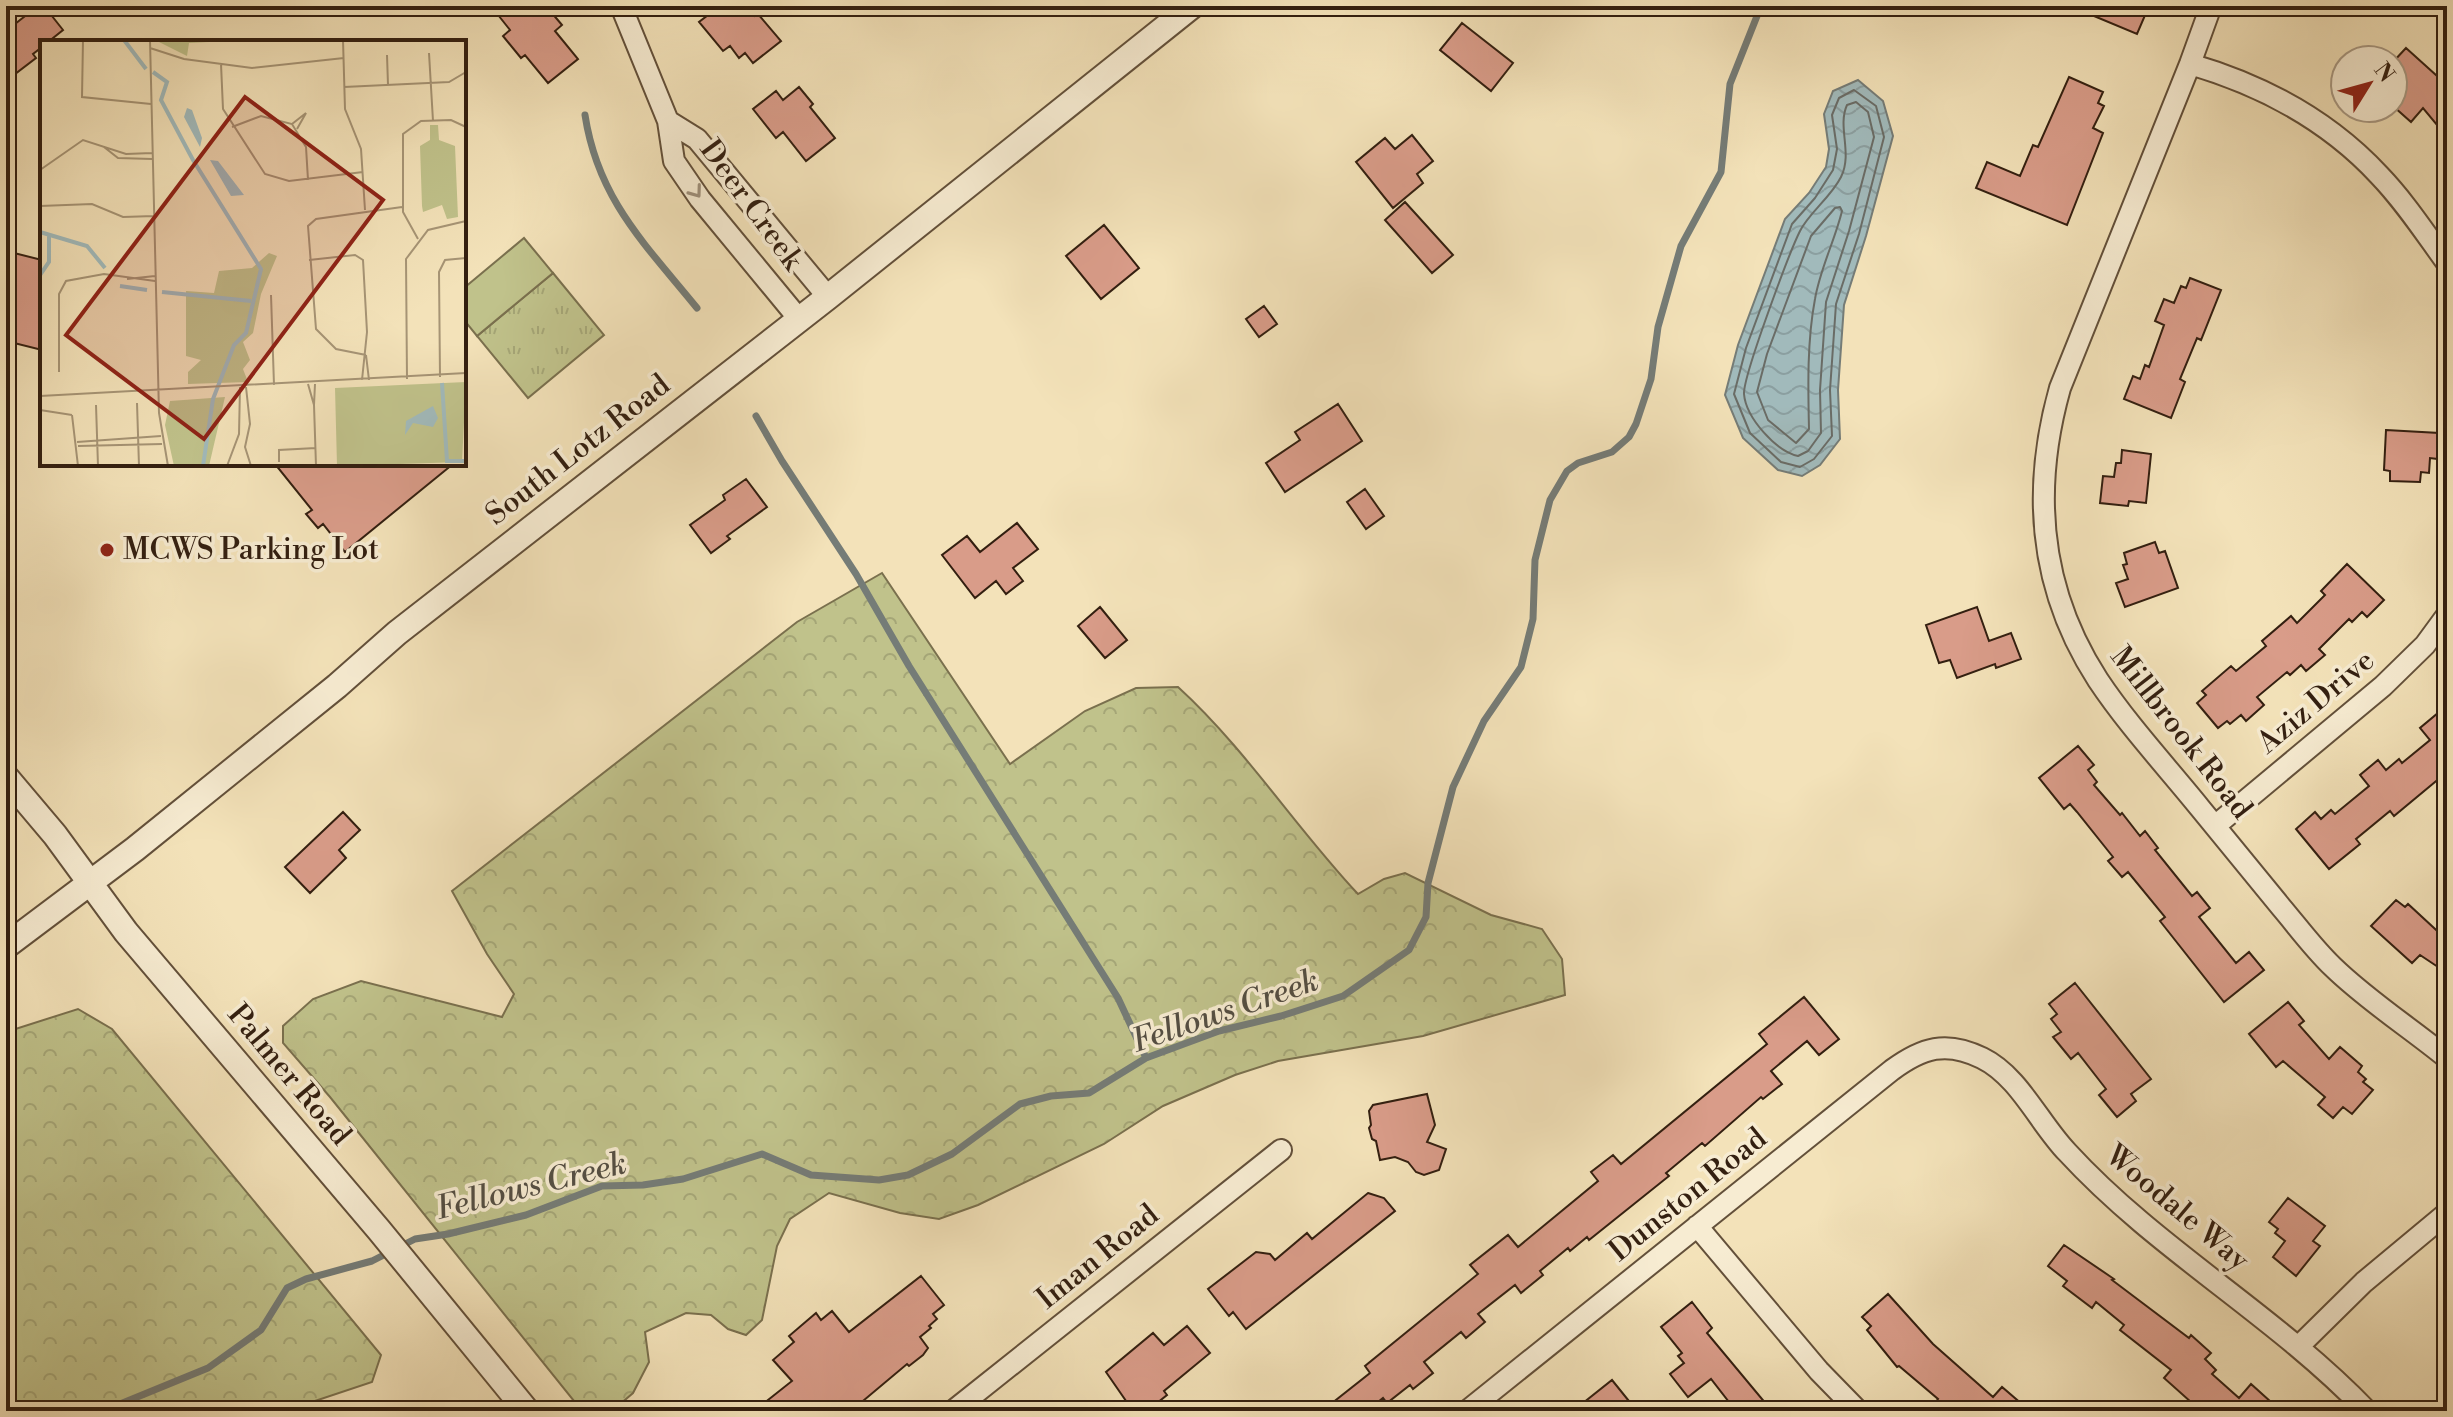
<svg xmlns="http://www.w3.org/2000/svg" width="2453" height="1417" font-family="'Libre Bodoni',serif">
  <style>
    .grass { fill: url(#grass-tufts); stroke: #7a704e; stroke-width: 2 }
    .forest { fill: url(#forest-crowns); stroke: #7a704e; stroke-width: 2 }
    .pitch { fill: #c0c28b; stroke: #7a704e; stroke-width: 2 }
    .water { fill: url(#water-waves); stroke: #757c77; stroke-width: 2 }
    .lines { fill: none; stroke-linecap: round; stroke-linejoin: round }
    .shore { stroke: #6a6c66; stroke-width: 2 }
    .stream { stroke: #757c77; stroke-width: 7 }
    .building { fill: #d99c89; stroke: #331f10; stroke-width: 2 }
    .minor-casing { stroke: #63503a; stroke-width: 24 }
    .tertiary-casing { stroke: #63503a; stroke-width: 28 }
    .minor { stroke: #f7ecd2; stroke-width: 20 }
    .tertiary { stroke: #f7ecd2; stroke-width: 24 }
    .oneway { stroke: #9f907b }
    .poi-dot { fill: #8f2418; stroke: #f7ecd2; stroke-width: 3 }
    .labels { text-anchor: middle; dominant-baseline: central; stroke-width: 7; stroke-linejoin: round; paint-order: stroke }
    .street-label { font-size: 30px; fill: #331f10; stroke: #f7ecd2 }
    .poi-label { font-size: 30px; fill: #331f10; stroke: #f7ecd2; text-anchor: start }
    .water-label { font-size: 32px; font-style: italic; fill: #544e43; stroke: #f7ecd2 }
    .inset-river { fill: none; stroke: #a1babb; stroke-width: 4 }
    .inset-road { fill: none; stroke: #a69475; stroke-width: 2 }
    .view { fill: #8f2418; fill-opacity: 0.15; stroke: #8f2418; stroke-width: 4 }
    .inset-edge { fill: none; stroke: #331f10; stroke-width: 4 }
  </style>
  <defs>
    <pattern id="grass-tufts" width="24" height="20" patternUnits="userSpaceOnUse" patternTransform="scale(2)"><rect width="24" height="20" fill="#c0c28b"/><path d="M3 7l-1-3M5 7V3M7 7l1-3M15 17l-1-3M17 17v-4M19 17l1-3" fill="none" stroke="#a5a677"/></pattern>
    <pattern id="forest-crowns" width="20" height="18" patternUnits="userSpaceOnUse" patternTransform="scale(2)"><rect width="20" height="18" fill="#c0c28b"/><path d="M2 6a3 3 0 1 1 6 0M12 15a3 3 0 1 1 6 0" fill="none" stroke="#a5a677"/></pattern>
    <pattern id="water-waves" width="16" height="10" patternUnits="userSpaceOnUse" patternTransform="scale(2)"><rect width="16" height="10" fill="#a1babb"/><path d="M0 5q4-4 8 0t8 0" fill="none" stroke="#8b9fa0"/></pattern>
  </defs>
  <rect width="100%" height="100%" fill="#f3e2b9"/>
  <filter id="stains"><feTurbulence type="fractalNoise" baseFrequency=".0025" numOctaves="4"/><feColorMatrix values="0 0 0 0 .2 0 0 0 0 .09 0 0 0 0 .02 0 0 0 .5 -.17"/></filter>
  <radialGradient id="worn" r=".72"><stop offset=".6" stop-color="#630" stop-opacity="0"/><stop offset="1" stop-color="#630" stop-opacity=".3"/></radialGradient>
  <path class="grass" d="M553,273L604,335L528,398L477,336Z"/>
  <path class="forest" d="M882,573L1010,764L1085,711L1136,688L1178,687C1245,748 1296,828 1358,894L1384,879L1405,873L1491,915L1542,929L1562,959L1565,995L1423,1036L1278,1061L1235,1075L1163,1106L1104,1144L978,1205L939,1219L900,1213L829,1193L790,1219L777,1246L762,1320L746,1335L728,1329L711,1315L686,1313L645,1332L649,1362L633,1393L612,1411H582L330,1097L283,1043V1026L313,999L361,981L502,1017L514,994L487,954L452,891L797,622Z
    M78,1009L112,1029L381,1355L372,1382L285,1411H6V1032Z"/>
  <path class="pitch" d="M524,238L553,273L477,336L464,320V288Z"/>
  <path class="water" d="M1858,80L1883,101L1893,136L1866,236L1844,305L1838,390L1840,439L1820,465L1802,476L1778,470L1743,438L1725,395L1738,345L1785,219L1809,193L1826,167L1829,149L1824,114L1833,91Z"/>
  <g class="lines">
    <path class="shore" d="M1854,90L1876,106L1884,137L1859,234L1836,304L1830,390L1832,436L1814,459L1800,467L1781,462L1750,433L1734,394L1746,348L1792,224L1815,198L1833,170L1837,149L1832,115L1839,98Z
      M1856,102L1868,112L1874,137L1849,231L1826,302L1820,390L1821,433L1808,451L1798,456C1776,451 1746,418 1744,394C1743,376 1790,251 1800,231C1809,213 1831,197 1841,177C1853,153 1837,127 1847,105Z
      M1840,207L1842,211C1835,240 1820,269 1815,299C1807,341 1808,387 1809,429L1796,443L1768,420L1757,392L1767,354L1811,236L1835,208Z"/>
    <path class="stream" d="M585,115C598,200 646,245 697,308
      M756,416L782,461L856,574L909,666L1118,998L1146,1058
      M103,1411L208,1368L261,1330L287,1288L306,1279L372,1261L415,1239L448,1234L526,1215L602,1186L643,1185L683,1179L762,1154L811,1175L879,1180L908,1175L952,1154L1020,1104L1051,1096L1089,1093L1146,1058L1219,1031L1281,1016L1343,996L1409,950L1426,917L1428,883L1453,787L1484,721L1521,667L1533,619L1535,560L1550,500L1567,471L1578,463L1612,452L1629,437L1636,424L1651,379L1658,327L1681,246L1721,172L1730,84L1761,6"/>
  </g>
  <path class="building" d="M38,6H44L63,30L48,42H42V47L33,54L36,58L15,74L6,63V31Z
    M491,6H546L562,25L555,31L578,59L548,83L525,55L521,58L503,36L510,30Z
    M720,6H747L755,16L758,14L781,41L753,63L745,53L739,58L730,46L723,51L699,22Z
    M2070,6H2149L2137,34Z
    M1462,23L1513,63L1491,91L1440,50Z
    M2406,48L2447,85V137L2423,108L2411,122L2393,106V62Z
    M2069,77L2103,92L2098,103L2104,106L2093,128L2103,133L2067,225L1976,188L1987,162L2020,176L2033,145L2038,147Z
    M799,87L813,104L810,107L835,138L806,161L783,132L776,138L753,109L776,91L783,100Z
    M1412,135L1433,161L1417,174L1423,183L1393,208L1356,162L1385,138L1395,149Z
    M1405,202L1453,255L1432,273L1385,220Z
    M1104,225L1139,268L1101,299L1066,256Z
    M6,251L42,260V350L14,343L15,334L6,332Z
    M2190,278L2221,290L2201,340L2197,338L2180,379L2185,382L2171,418L2124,399L2133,376L2140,379L2145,365L2149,367L2164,325L2155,321L2164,299L2174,303L2181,286L2186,288Z
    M1264,306L1277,324L1259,337L1246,319Z
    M1338,404L1362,441L1285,492L1266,463L1300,440L1295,432Z
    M2386,430L2439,433L2438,459L2430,458L2429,473L2421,472L2420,482L2390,481V471L2384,470Z
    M2122,450L2151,454L2146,503L2129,501L2128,506L2100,503L2103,476L2114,477L2116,463H2121Z
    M275,464H453L345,552L323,524L318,528L306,514L312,510Z
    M746,479L767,507L727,536L730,539L711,553L690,525L725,500L723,495Z
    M1365,489L1384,516L1366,529L1347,502Z
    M1017,523L1038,549L1013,568L1023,581L1006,594L996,581L975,598L942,555L967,536L980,552Z
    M2155,542L2159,553L2165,551L2178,588L2125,607L2116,583L2128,579L2123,565L2127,564L2124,553Z
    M2347,564L2384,600L2367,617L2362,612L2352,622L2349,619L2319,649L2325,655L2306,671L2301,665L2290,675L2287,672L2257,697L2264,705L2246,721L2241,715L2230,724L2227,721L2218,728L2197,703L2206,695L2202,691L2231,666L2236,671L2266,646L2262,641L2291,616L2297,623L2325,595L2321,591Z
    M1100,607L1127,640L1105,658L1078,626Z
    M1977,607L1989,641L2011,633L2021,659L1996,668L1995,664L1957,678L1950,660L1939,663L1926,625Z
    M2438,713L2447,723V772L2394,816L2390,811L2356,839L2360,844L2329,869L2296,829L2315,812L2321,819L2331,810L2335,814L2369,786L2360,775L2378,760L2386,770L2399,759L2402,763L2430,740L2420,728Z
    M2078,746L2094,765L2088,770L2097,782L2094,785L2120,815L2122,813L2140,836L2145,831L2158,848L2155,850L2192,896L2197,892L2210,908L2199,917L2236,963L2249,952L2264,970L2224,1002L2160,921L2165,917L2128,872L2122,877L2108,861L2113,857L2077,812L2070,804L2064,809L2039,778Z
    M343,812L360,830L339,850L346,858L310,893L285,867Z
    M2396,900L2405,907L2408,904L2447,940V973L2420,955L2412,963L2371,926Z
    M2075,983L2151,1079L2131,1094L2136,1101L2117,1117L2099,1095L2106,1089L2078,1053L2071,1059L2053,1037L2061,1032L2051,1019L2057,1014L2049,1004Z
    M1804,997L1839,1039L1819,1055L1807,1041L1771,1071L1782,1084L1763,1099L1761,1097L1705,1146L1702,1143L1666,1173L1669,1176L1589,1240L1587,1237L1570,1251L1568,1248L1540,1271L1543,1275L1521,1293L1515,1285L1478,1314L1485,1322L1466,1338L1461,1332L1424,1362L1433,1373L1413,1389L1410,1385L1387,1403L1383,1398L1367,1411H1322L1370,1373L1365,1366L1478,1274L1470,1265L1508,1235L1518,1247L1598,1181L1591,1172L1613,1155L1621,1164L1767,1044L1759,1034Z
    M2288,1002L2304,1021L2299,1025L2329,1059L2340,1047L2362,1066L2358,1072L2366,1079L2363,1082L2373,1090L2352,1114L2343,1107L2333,1118L2318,1105L2325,1097L2283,1061L2276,1067L2249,1034Z
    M1427,1094L1435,1125L1427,1142L1446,1149L1439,1170L1424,1175L1416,1172L1408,1162L1395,1157L1380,1160L1376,1141L1372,1139L1369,1128L1371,1125L1369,1111L1373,1105Z
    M1368,1193L1384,1198L1395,1211L1246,1329L1233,1312L1229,1316L1208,1289L1256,1252L1270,1254L1275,1260L1307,1233L1312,1239Z
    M2288,1198L2325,1226L2313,1241L2320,1246L2296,1276L2273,1257L2285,1241L2275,1233L2278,1229L2269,1222Z
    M2064,1245L2114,1279L2112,1280L2189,1338L2191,1335L2211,1353L2205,1359L2216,1370L2212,1374L2239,1398L2251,1384L2281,1411H2201L2164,1378L2171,1370L2120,1330L2124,1325L2096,1302L2092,1308L2063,1286L2067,1281L2048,1266Z
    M921,1276L944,1305L933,1314L937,1319L929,1326L931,1328L920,1337L928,1348L923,1355L909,1366L907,1364L851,1411H754L792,1381L773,1360L794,1342L789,1336L816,1313L821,1320L832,1311L849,1332Z
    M1888,1294L1933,1344L1993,1397L2002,1387L2030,1411H1944L1935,1403L1938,1399L1899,1366L1897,1367L1867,1330L1871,1326L1862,1317Z
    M1692,1302L1712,1328L1707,1333L1772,1411H1736L1711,1379L1688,1397L1670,1374L1684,1363L1678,1356L1682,1353L1661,1327Z
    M1187,1326L1210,1353L1164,1391L1167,1395L1147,1411H1133L1106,1372L1153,1333L1164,1345Z
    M1612,1380L1637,1411H1573Z"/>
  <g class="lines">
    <g class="minor-casing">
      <path id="minor" d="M621,6L668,121L674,161L700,199L799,319
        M2211,6L2190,64L2060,388C2031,491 2039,589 2098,680C2128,725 2166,766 2200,808C2227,841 2254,874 2281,907C2298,927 2314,949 2333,967C2368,1001 2409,1027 2447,1058
        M2190,64C2262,85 2328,120 2379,175C2405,202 2425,233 2447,263
        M668,121L697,139L828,297
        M2215,826L2383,686L2425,645L2447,615
        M1697,1226L1819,1371L1858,1411
        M2298,1347L2364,1282L2447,1213
        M953,1411L1281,1150
        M1467,1411L1892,1070C1922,1048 1946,1040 1982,1058C2019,1076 2039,1123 2067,1152C2157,1250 2275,1315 2367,1411"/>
    </g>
    <g class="tertiary-casing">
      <path id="tertiary" d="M6,777L55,835L126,932L379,1230L527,1411
        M6,946L135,849L337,686L397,633L828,297L1192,6"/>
    </g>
    <use href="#minor" class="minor"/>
    <use href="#tertiary" class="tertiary"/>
  </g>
  <defs><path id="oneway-chevron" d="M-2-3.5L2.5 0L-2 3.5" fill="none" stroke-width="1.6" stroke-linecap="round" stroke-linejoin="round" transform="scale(2)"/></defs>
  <use class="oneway" href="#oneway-chevron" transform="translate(696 192) rotate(54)"/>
  <circle class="poi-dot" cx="107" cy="550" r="8"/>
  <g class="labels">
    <g class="street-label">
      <text transform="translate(751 205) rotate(54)">Deer Creek</text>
      <text transform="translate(578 450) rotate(-38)">South Lotz Road</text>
      <text transform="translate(2316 702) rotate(-40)">Aziz Drive</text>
      <text transform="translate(2181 733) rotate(52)">Millbrook Road</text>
      <text transform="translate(289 1075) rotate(50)">Palmer Road</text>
      <text transform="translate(1688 1195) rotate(-39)">Dunston Road</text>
      <text transform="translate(2177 1208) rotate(40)">Woodale Way</text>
      <text transform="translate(1098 1257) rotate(-39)">Iman Road</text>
    </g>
    <g class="poi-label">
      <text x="123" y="550">MCWS Parking Lot</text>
    </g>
    <g class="water-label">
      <text transform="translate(1225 1011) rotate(-19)">Fellows Creek</text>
      <text transform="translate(531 1186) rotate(-14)">Fellows Creek</text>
    </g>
  </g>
  <g transform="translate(40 40)">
    <rect width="426" height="426" fill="#f3e2b9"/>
    <path d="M115,0H209L149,3L147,16ZM390,85H398L399,100L415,106L418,177L407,179L402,165L383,172L382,166L380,106L390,100ZM426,342L422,422L297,426L295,348Z" fill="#c0c28b"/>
    <path d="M229,213L237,216L221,254L213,293L203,302L210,320L203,329L208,342L148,344V332L161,320L146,316V251L174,253L179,231L212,228ZM185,357L169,426H134L125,385L130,361Z" fill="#c0c28b"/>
    <path d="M147,68L152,70L162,98L160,107L144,77ZM170,120L178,121L204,155L191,156ZM393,366L398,378L393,387L373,383L365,395L366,381Z" fill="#a1babb"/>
    <path class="inset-river" d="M84,0L106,29M113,32L127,42L121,60L153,120L221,229L206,293L194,305L173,359L163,426M0,192L47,206L65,228M0,235L9,222V195M80,246L107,250M122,252L211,261M402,343L407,421H426"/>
    <path class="inset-road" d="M43,0L42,57L111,64M110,0L119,373L128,426M303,0L305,69L321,109L325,170M110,8L144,19L212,28L304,18M389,13L393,81M347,15L348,45M181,24L183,69L225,134L249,141L323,132M304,47L409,42L426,32M252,84L266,73L257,89M192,87L221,76L252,84L266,107L268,140M64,107L78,118L112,119M0,130L43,100L86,114L112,113M0,166L52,164L83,177L114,176M378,199L363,172V94L381,81L411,80L426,87M269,220L315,215L323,220L327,292L322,340M87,239L115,236M231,255L234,345M326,315L296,309L276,289L268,186L276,179L362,167M326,315L329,340M19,332V254L26,241L64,234L115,241M400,337L399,232L405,220L426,218M367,339L366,219L388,190L426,181M268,344L274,365L275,344M206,347L210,384L205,407L211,426M0,356L426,333M97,363L99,426M56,365L58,426M274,365L276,426M0,370L32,375M32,375L38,426M37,402L121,396M38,406L122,404M239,422V410L276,408M187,426L199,394L200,347"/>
    <path class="view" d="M205,57L343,160L164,399L26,295Z"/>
    <rect width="426" height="426" class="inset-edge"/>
  </g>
  <rect width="2453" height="1417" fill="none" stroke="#f3e2b9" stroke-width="32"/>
  <rect x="8" y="8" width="2437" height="1401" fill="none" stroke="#331f10" stroke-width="4"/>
  <rect x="16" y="16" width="2421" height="1385" fill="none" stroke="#331f10" stroke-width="2"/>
  <g transform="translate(2369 84) rotate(53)"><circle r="38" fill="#f7ecd2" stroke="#a99a84" stroke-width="2"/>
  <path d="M0-6L14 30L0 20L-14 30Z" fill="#8f2418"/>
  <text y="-12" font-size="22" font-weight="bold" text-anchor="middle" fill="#331f10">N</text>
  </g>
  <rect width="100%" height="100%" filter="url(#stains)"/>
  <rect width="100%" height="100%" fill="url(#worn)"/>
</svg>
